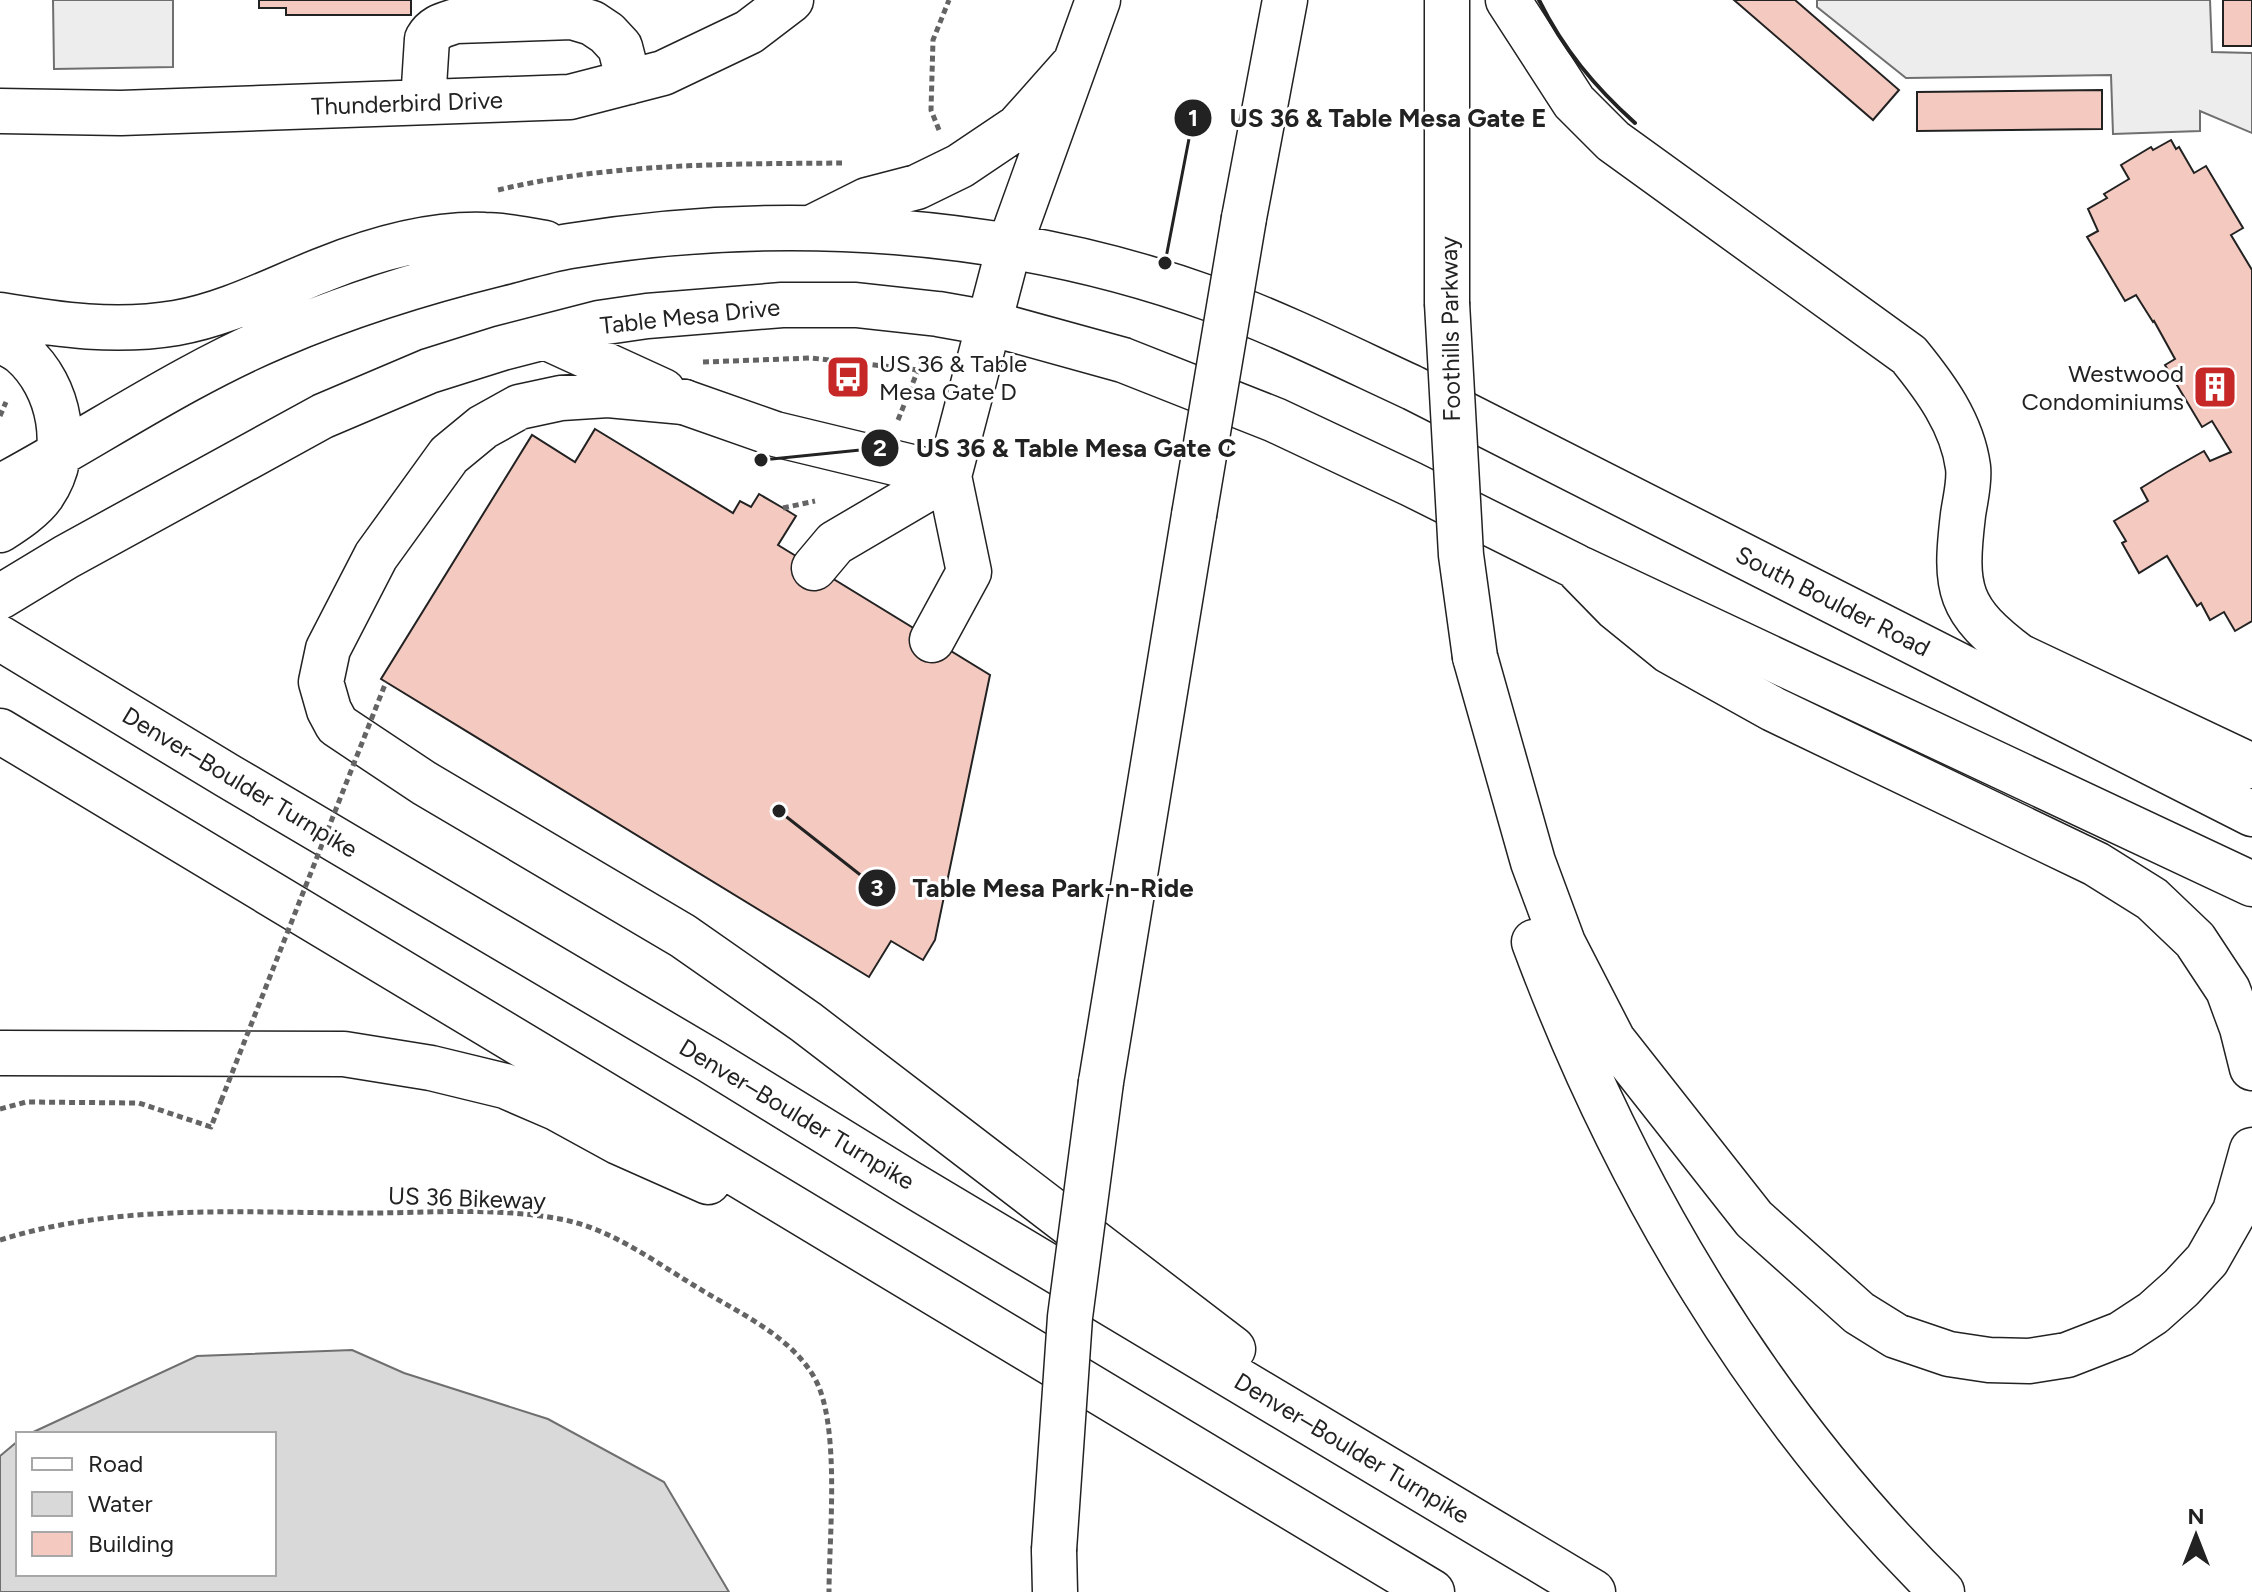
<svg xmlns="http://www.w3.org/2000/svg" width="2252" height="1592" font-family="Figtree,sans-serif">
  <style>
    .parking { fill: #ededed; stroke: #6f6f6f; stroke-width: 2 }
    .water { fill: #d9d9d9; stroke: #6f6f6f; stroke-width: 2 }
    .building { fill: #f3c9c0; stroke: #222; stroke-width: 2 }
    .lines { fill: none; stroke-linecap: round; stroke-linejoin: round }
    .minor-casing { stroke: #222; stroke-width: 47 }
    .major-casing { stroke: #222; stroke-width: 47 }
    .highway-casing { stroke: #222; stroke-width: 47 }
    .path { stroke: #646464; stroke-width: 5; stroke-dasharray: 6 4; stroke-linecap: butt }
    .minor { stroke: #fff; stroke-width: 44 }
    .major { stroke: #fff; stroke-width: 44 }
    .highway { stroke: #fff; stroke-width: 44 }
    .highway-bridge-casing { stroke: #222; stroke-width: 47; stroke-linecap: butt }
    .path-bridge { stroke: #646464; stroke-width: 5; stroke-dasharray: 6 4; stroke-linecap: butt }
    .highway-bridge { stroke: #fff; stroke-width: 44 }
    .wall { stroke: #222; stroke-width: 4 }
    .labels { text-anchor: middle; dominant-baseline: central; stroke-width: 6; stroke-linejoin: round; paint-order: stroke }
    .street-label { font-size: 24px; fill: #222; stroke: #fff }
    .poi-label { font-size: 24px; fill: #222; stroke: #fff; text-anchor: start }
    .leader { fill: none; stroke: #222; stroke-width: 3 }
    .callout-dot { fill: #222; stroke: #fff; stroke-width: 3 }
    .mark-label { font-size: 24px; text-anchor: middle; font-weight: bold; fill: #fff }
    .callout-label { font-size: 26px; text-anchor: middle; font-weight: bold; fill: #222; stroke: #fff; stroke-width: 6; stroke-linejoin: round; paint-order: stroke }
  </style>
  <rect width="100%" height="100%" fill="#fff"/>
  <path class="parking" d="M53,0H173V67L54,69Z
    M1817,0H2210L2212,52L2252,53V133L2200,111V131L2113,134L2111,75L1906,78L1817,7Z"/>
  <path class="water" d="M352,1350L404,1373L548,1419L664,1482L729,1592H0V1456L18,1441V1574H274V1434H29L197,1356Z"/>
  <path class="building" d="M259,0H411V15H286V8H259Z
    M1734,0H1795L1899,90L1873,120Z
    M2223,0H2252V46H2223Z
    M2102,90V129L1917,131V92Z
    M2171,140L2176,149L2179,147L2194,173L2206,166L2243,228L2231,235L2252,270V621L2235,631L2224,612L2210,620L2201,603L2197,606L2167,556L2139,573L2122,543L2126,541L2114,521L2148,501L2141,488L2167,472L2204,451L2210,461L2231,452L2212,421L2202,427L2165,365L2175,359L2154,321L2153,322L2136,295L2125,301L2087,237L2098,231L2088,209L2107,198L2104,194L2129,179L2121,165L2151,147L2153,150Z
    M595,429L733,513L740,501L751,507L759,494L783,508L796,516L778,545L990,675L935,940L923,960L891,941L869,977L381,679L532,435L575,462Z"/>
  <g class="lines">
    <g class="minor-casing">
      <path id="minor" d="M423,102L427,39C434,27 443,25 456,21L572,17L592,23L607,33L620,47L629,82
        M0,111L121,113L570,97L663,73L749,32L791,0
        M684,402L775,434L949,476
        M814,568L835,543L949,476
        M932,640L969,572L949,476L1009,247"/>
    </g>
    <g class="major-casing">
      <path id="major" d="M1581,569L2252,884"/>
    </g>
    <g class="highway-casing">
      <path id="highway" d="M1447,0V303
        M1508,0L1574,102L1613,141L1909,355C1935,387 1962,423 1968,467C1970,482 1965,500 1963,515C1954,590 1958,610 2019,656L2252,766
        M1244,218L1285,0
        M815,226L867,200L917,187L960,166L1018,127L1075,63
        M1009,247L1098,0
        M0,315C59,325 116,333 176,323C228,314 276,288 325,269C375,249 431,233 485,235C505,235 526,240 545,243
        M545,337L663,391
        M0,340C7,344 16,348 22,353C60,386 73,451 43,494C34,508 14,521 0,530
        M684,402L608,395L561,398L519,407L483,427L449,455L376,556L328,649L321,682L329,710L337,725L424,783L683,936L806,1022L1233,1349
        M0,487C92,438 180,377 277,336C350,305 420,283 497,264C521,258 546,250 570,246C784,211 1010,226 1214,300C1282,325 1348,358 1413,388L2252,814
        M0,597L66,557L323,416L429,371L502,348L599,323L647,316L782,305H856L938,314L989,323L1123,360L1275,420L1411,484L1575,566L1616,608L1669,651L1773,709L2096,864L2152,899L2195,940L2228,990L2242,1028L2252,1068
        M0,638L228,776L709,1060L909,1183L1593,1592
        M1475,657L1533,862L1563,943L1613,1040L1754,1219L1859,1313L1896,1336L1949,1354L1989,1360L2029,1361L2067,1355L2121,1334L2153,1313L2181,1288L2207,1260L2235,1211L2252,1150
        M0,731L1432,1592
        M1534,942C1623,1182 1759,1412 1942,1592
        M0,1053L344,1054L431,1068L505,1086L556,1108L618,1142L708,1182
        M1101,1082L1194,515
        M1054,1550L1055,1592"/>
    </g>
    <path class="path" d="M939,130L931,110L933,40L949,0
      M498,190C610,163 728,164 842,163
      M703,362L811,358L919,370
      M0,416L6,402
      M898,420L924,355
      M783,508L815,501
      M0,1109L26,1102L139,1103L211,1127L221,1101
      M0,1240C118,1203 244,1213 367,1213C430,1213 497,1207 560,1219C610,1228 652,1260 695,1286C735,1311 789,1334 814,1377C841,1423 829,1536 829,1592"/>
    <use href="#minor" class="minor"/>
    <use href="#major" class="major"/>
    <use href="#highway" class="highway"/>
    <g class="highway-bridge-casing">
      <path id="highway-bridge" d="M1447,303L1461,555L1475,657
        M1194,515L1244,218
        M1054,1550L1070,1317L1101,1082"/>
    </g>
    <path class="path-bridge" d="M221,1101L386,682"/>
    <use href="#highway-bridge" class="highway-bridge"/>
    <path class="wall" d="M1539,0C1563,49 1595,87 1635,123"/>
  </g>
  <defs>
    <g id="bus-square" transform="scale(2.3)"><rect x="-9" y="-9" width="18" height="18" rx="4" fill="#c62828" stroke="#fff"/><path d="M-5-6H5V4H4V6H2V4H-2V6H-4V4H-5ZM-3.5-4V0h7V-4ZM-3.5 1.2v1.5H-2V1.2ZM2 1.2v1.5H3.5V1.2Z" fill="#fff"/></g>
    <g id="building-square" transform="scale(2.3)"><rect x="-9" y="-9" width="18" height="18" rx="4" fill="#c62828" stroke="#fff"/><path d="M-4-6H4V6H1V3H-1V6H-4ZM-2.5-4.3h1.7v1.8h-1.7ZM.8-4.3h1.7v1.8H.8ZM-2.5-1h1.7V.8h-1.7ZM.8-1h1.7V.8H.8Z" fill="#fff"/></g>
  </defs>
  <g fill-rule="evenodd">
    <use href="#bus-square" x="848" y="377"/>
    <use href="#building-square" x="2215" y="387"/>
  </g>
  <g class="labels">
    <g class="street-label">
      <text transform="translate(407 103) rotate(-2)">Thunderbird Drive</text>
      <text transform="translate(690 316) rotate(-6)">Table Mesa Drive</text>
      <text transform="translate(1450 329) rotate(-91)">Foothills Parkway</text>
      <text transform="translate(1833 601) rotate(27)">South Boulder Road</text>
      <text transform="translate(240 782) rotate(31)">Denver–Boulder Turnpike</text>
      <text transform="translate(797 1114) rotate(31)">Denver–Boulder Turnpike</text>
      <text transform="translate(467 1198) rotate(2)">US 36 Bikeway</text>
      <text transform="translate(1352 1448) rotate(31)">Denver–Boulder Turnpike</text>
    </g>
    <g class="poi-label">
      <text x="879" y="363">US 36 &amp; Table<tspan x="879" dy="28">Mesa Gate D</tspan></text>
      <text x="2184" y="373" text-anchor="end">Westwood<tspan x="2184" dy="28">Condominiums</tspan></text>
    </g>
  </g>
  <path class="leader" d="M1165 263L1193 118M761 460L880 448M779 811L877 888"/>
  <g class="callout-dot">
    <circle cx="1165" cy="263" r="8"/>
    <circle cx="761" cy="460" r="8"/>
    <circle cx="779" cy="811" r="8"/>
    <circle cx="1193" cy="118" r="20"/>
    <circle cx="880" cy="448" r="20"/>
    <circle cx="877" cy="888" r="20"/>
  </g>
  <g class="mark-label">
    <text x="1193" y="126">1</text>
    <text x="880" y="456">2</text>
    <text x="877" y="896">3</text>
  </g>
  <g class="callout-label">
    <text x="1388" y="127">US 36 &amp; Table Mesa Gate E</text>
    <text x="1076" y="457">US 36 &amp; Table Mesa Gate C</text>
    <text x="1053" y="897">Table Mesa Park-n-Ride</text>
  </g>
  <rect x="16" y="1432" width="260" height="144" fill="#ffffff" stroke="#a7a7a7" stroke-width="2"/>
  <rect x="32" y="1458" width="40" height="12" fill="#ffffff" stroke="#a7a7a7" stroke-width="2"/>
  <text x="88" y="1472" font-size="24" fill="#222222">Road</text>
  <rect x="32" y="1492" width="40" height="24" fill="#d9d9d9" stroke="#a7a7a7" stroke-width="2"/>
  <text x="88" y="1512" font-size="24" fill="#222222">Water</text>
  <rect x="32" y="1532" width="40" height="24" fill="#f3c9c0" stroke="#a7a7a7" stroke-width="2"/>
  <text x="88" y="1552" font-size="24" fill="#222222">Building</text>
  <g transform="translate(2196 1536)" stroke="#ffffff" stroke-width="6" paint-order="stroke">
  <path d="M0-6L14 30L0 20L-14 30Z" fill="#222222"/>
  <text y="-12" font-size="22" font-weight="bold" text-anchor="middle" fill="#222222">N</text>
  </g>
</svg>
